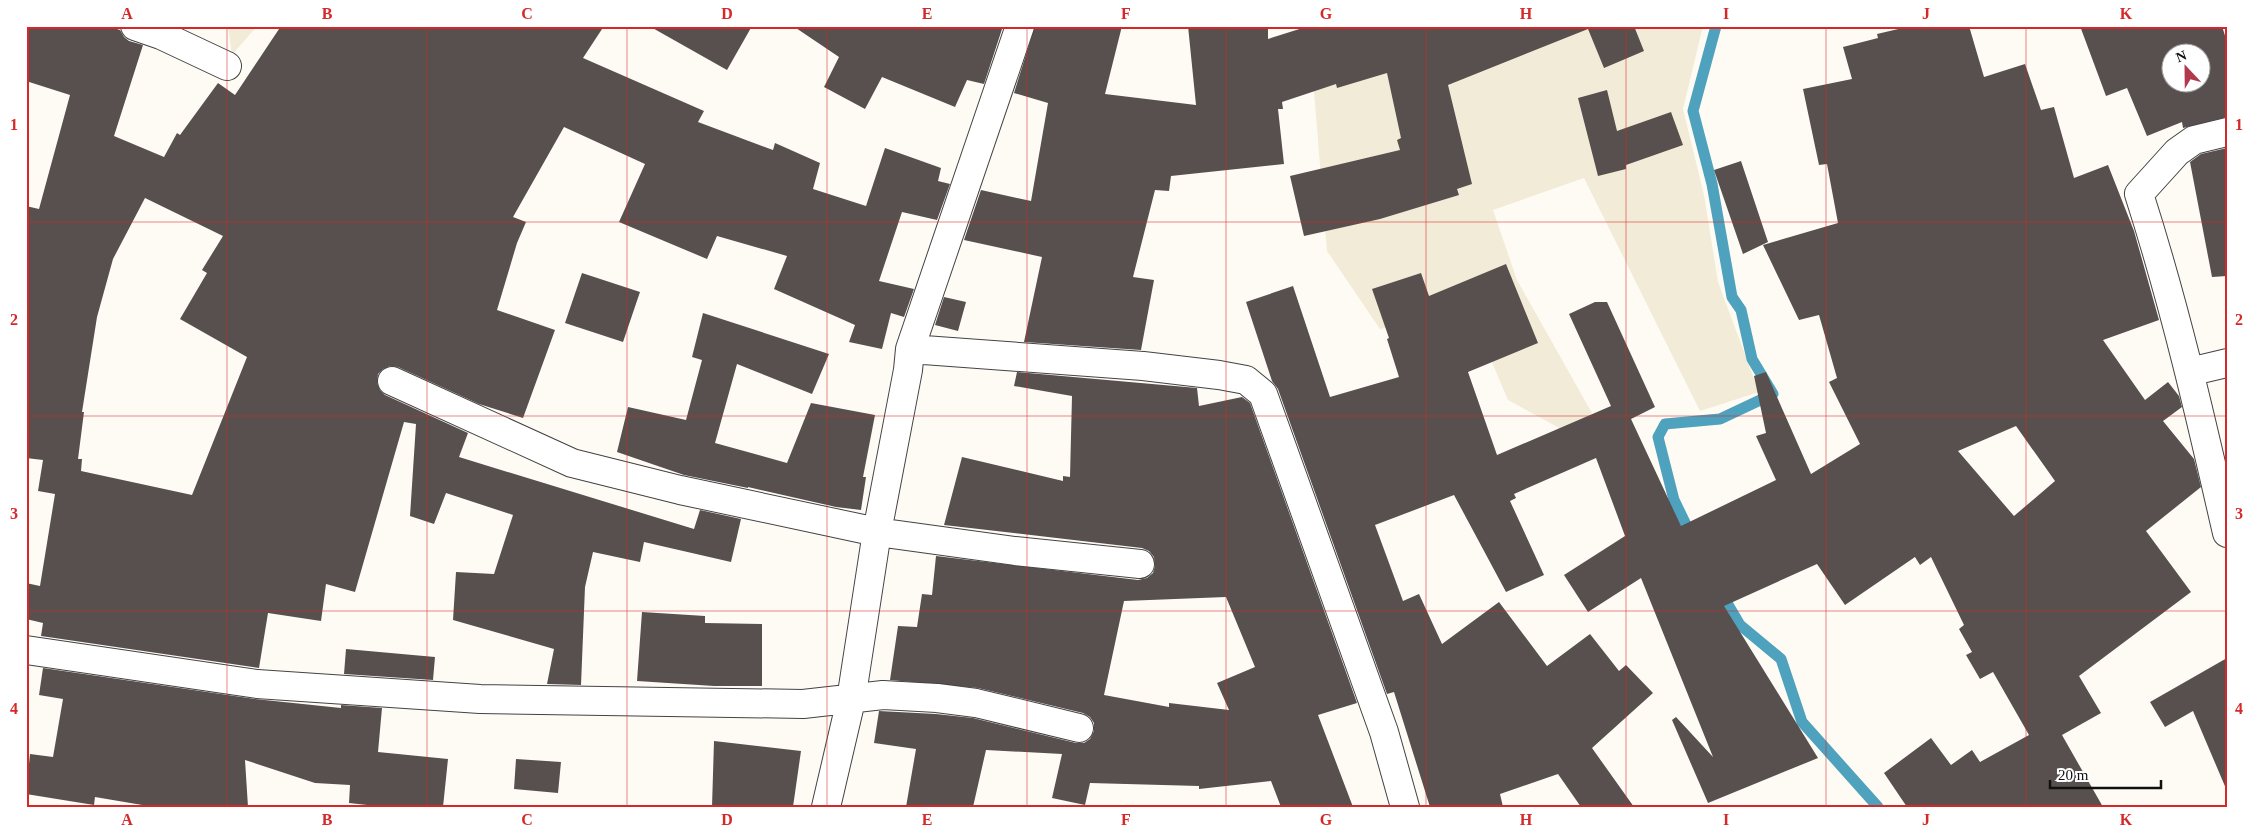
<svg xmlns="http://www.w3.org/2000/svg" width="2253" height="833" font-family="'Times New Roman',serif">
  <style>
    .farmland { fill: #f2ebd7 }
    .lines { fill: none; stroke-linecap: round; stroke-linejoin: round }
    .stream { stroke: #4fa2bd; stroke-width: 11 }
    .building { fill: #58504e; fill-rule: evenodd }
    .minor-casing { stroke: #434343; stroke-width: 30 }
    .minor { stroke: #fff; stroke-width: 28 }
    .grid { fill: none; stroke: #d62828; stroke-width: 1; stroke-opacity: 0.55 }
    .neatline { fill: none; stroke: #d62828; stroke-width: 2 }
    .grid-label { font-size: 16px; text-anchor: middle; font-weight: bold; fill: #d62828 }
  </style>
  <rect width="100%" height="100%" fill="#fefbf5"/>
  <path class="farmland" d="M228,26H257L232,55Z
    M1351,26H1703L1683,109L1704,195L1718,282L1759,392L1700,411L1584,178L1493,210L1517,280L1592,413L1574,436L1508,400L1469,308L1380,329L1327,251L1310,42Z"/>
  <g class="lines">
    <path class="stream" d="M1692,537L1674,500L1658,437L1665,424L1720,419L1773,394L1752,359L1741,310L1732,297L1712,184L1693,111L1716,26
      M1720,591L1740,625L1781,659L1802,722L1878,807"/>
  </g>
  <path class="building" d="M30,26H108L120,30L124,37L129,41L143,45L114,136L164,157L177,133L180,135L218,83L235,95L281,26H604L583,58L704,111L698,122L773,150L775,143L820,163L813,189L866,206L885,148L941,168L938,181L950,184L937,220L902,212L879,281L914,289L904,317L891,313L882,349L849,342L855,325L774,289L787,256L717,236L707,259L619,222L645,164L564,127L513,217L526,222L517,243L497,310L555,330L523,418L479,404L398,367L390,366L383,369L378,374L377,383L380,390L385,395L468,433L459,457L694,529L700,510L741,519L731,562L644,542L640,562L593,552L585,587L581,685L547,684L554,649L453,620L456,572L494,574L513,515L446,493L434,524L410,516L416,424L404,422L355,592L326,584L321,621L268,613L259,668L41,636L43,623L26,619V583L40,586L55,494L38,491L43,460L26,458V206L39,209L70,95L26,81V38ZM145,198L223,236L202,270L207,273L180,319L247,357L192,495L81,471L82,459H78L84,412H82L97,317L113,259Z
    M649,26H752L727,70Z
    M793,26H1003L984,84L967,80L955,107L882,77L865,109L824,87L839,57Z
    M1035,26H1122L1105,94L1196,105L1188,26H1268V39L1309,26H1634L1644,51L1604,68L1588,29L1448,85L1472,184L1457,189L1459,195L1380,219L1304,236L1290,176L1400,150L1397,140L1401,138L1387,73L1337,88L1336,84L1282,102L1283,109H1278L1284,164L1171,176L1169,191L1155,190L1133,277L1154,280L1141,350L1024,342L1042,257L964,240L981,190L1031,201L1048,103L1014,93Z
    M1911,26H1969L1984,77L2025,64L2041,110L2054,107L2074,178L2108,165L2134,231L2159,320L2103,340L2145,400L2168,382L2179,396L2182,407L2163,421L2194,459L2201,487L2146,531L2191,592L2079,676L2101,713L2062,735L2103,807H1907L1884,773L1931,738L1951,765L1972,750L1980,762L2029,735L1993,672L1980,679L1966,655L1972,652L1959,629L1964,625L1931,557L1920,565L1915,557L1845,605L1817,564L1724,606L1818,758L1708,803L1672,720L1676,717L1713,757L1641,578L1588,612L1564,575L1625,536L1596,458L1514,494L1516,498L1510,501L1544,575L1506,592L1454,495L1375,525L1403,601L1419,594L1442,644L1499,602L1547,666L1590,634L1619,671L1626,665L1653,693L1592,748L1634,807H1581L1558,774L1500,794L1503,807H1430L1394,692L1387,694L1278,389L1272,381L1246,302L1293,286L1330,397L1399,377L1387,339L1389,338L1372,289L1421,273L1429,296L1506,264L1538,343L1468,372L1497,455L1611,406L1569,314L1595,302H1607L1655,407L1631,419L1681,526L1776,480L1756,436L1766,433L1754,376L1766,372L1811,474L1860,444L1829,382L1837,378L1819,315L1799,320L1763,245L1838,223L1827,164L1819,165L1803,89L1852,79L1843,47L1878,38L1877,34ZM2016,426L2055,481L2014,516L1958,451Z
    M2080,26H2222L2227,42V117L2183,128L2182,122L2147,136L2127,88L2106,96ZM2170,52H2200V82H2170Z
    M1607,90L1617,131L1671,112L1683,145L1626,165V169L1598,176L1578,98Z
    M2227,148V276L2212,277L2190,162L2201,154Z
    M1741,161L1768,242L1743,254L1714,170Z
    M582,273L640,292L623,342L565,323Z
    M944,297L966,302L958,331L935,325Z
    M703,313L829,354L812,394L737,364L715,443L787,463L811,403L875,415L863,477H866L861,510L836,507L748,487V488L684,475L617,452L628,407L686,420L702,360L692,357Z
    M1017,372L1197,388L1199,406L1242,397L1250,403L1357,703L1318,715L1353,807H1281L1271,781L1199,789V786L1090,783L1085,805L1052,798L1062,754L986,750L973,807H906L916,749L874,743L879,711L936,714L973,718L1076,743H1084L1090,739L1094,731V723L1090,717L1083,713L978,688L890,680L898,626L917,627L922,594L932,595L936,556L1138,580L1147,578L1153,573L1155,566L1154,557L1149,551L1142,548L944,525L962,457L1063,481V476L1070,477L1072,396L1014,386ZM1226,597L1255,667L1217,683L1229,710L1169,703V707L1104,695L1124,601Z
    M642,612L705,616V623L762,624V686H714L637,681Z
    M346,649L435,657L433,680L344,674Z
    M2227,658V791L2193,711L2165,727L2150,702Z
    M43,668L255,699L341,708V705L382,708L378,752L448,759L443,807H385L349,803L350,785L315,783L245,760L248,807H154L95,797L94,805L26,794L30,754L53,757L63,699L39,695Z
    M714,741L801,751L793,807H712Z
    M516,759L561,762L558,793L514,789Z"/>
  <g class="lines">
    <g class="minor-casing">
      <path id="minor" d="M135,26L161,35L227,66
        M2227,132L2194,140L2177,152L2139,194C2175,306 2201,419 2227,533
        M910,349L1143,366L1219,375L1246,380L1263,394L1384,732L1405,807
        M2189,372L2227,363
        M392,381L572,463L680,490L877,532L1015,551L1140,564
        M26,650L257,684L480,699L803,704L883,695L937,698L976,703L1079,728
        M826,807L851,700L877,532L908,370L910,349L1020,26"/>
    </g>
    <use href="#minor" class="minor"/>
  </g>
  <path class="grid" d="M227,26V807M427,26V807M627,26V807M827,26V807M1027,26V807M1226,26V807M1426,26V807M1626,26V807M1826,26V807M2026,26V807M26,222H2227M26,416H2227M26,611H2227"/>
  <rect width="2253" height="833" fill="none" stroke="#ffffff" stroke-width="55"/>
  <g transform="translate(2186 68) rotate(338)"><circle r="24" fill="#ffffff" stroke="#9f9f9f"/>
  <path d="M0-4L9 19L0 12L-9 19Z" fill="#b03950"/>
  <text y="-8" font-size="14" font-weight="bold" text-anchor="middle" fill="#101010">N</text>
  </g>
  <path d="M2050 780v8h111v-8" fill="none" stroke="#101010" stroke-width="2.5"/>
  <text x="2058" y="780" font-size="15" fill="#101010" stroke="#ffffff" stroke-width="4" paint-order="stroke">20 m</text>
  <rect x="28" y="28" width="2198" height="778" class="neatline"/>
  <g class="grid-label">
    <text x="127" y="19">A</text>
    <text x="327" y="19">B</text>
    <text x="527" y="19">C</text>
    <text x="727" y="19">D</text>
    <text x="927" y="19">E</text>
    <text x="1126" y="19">F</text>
    <text x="1326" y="19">G</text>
    <text x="1526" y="19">H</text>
    <text x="1726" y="19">I</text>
    <text x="1926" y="19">J</text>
    <text x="2126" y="19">K</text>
    <text x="14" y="130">1</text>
    <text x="2239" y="130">1</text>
    <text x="14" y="325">2</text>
    <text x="2239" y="325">2</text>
    <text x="14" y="519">3</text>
    <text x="2239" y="519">3</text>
    <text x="14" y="714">4</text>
    <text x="2239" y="714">4</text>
    <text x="127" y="825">A</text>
    <text x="327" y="825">B</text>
    <text x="527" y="825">C</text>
    <text x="727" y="825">D</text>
    <text x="927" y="825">E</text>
    <text x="1126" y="825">F</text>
    <text x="1326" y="825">G</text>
    <text x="1526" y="825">H</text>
    <text x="1726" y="825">I</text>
    <text x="1926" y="825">J</text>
    <text x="2126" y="825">K</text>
  </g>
</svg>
